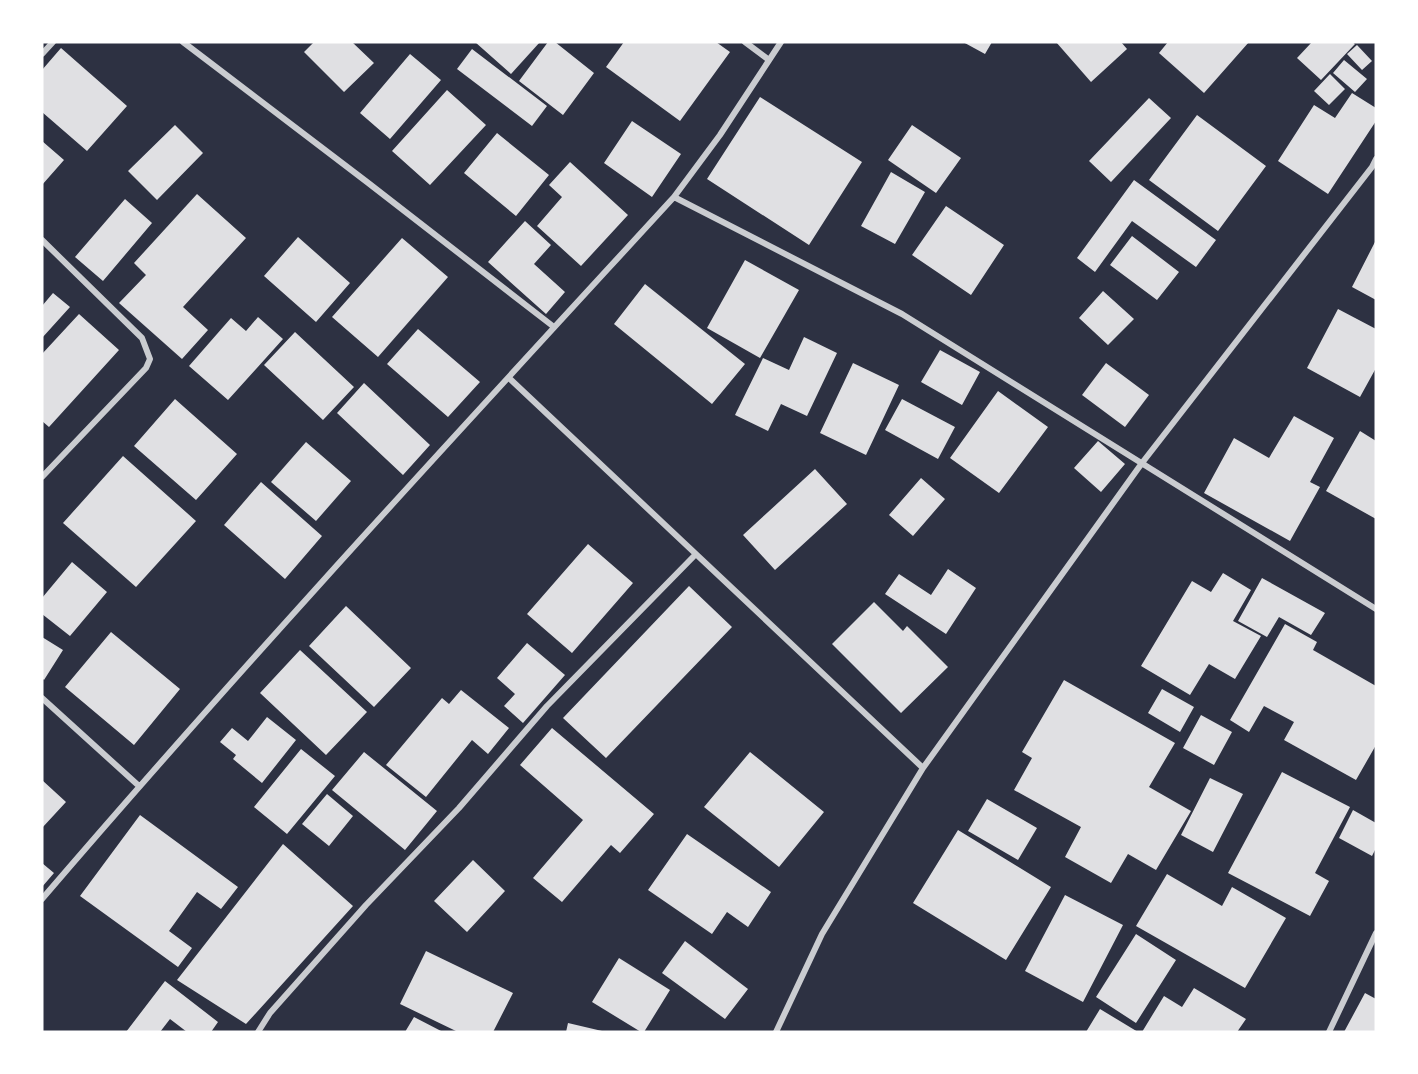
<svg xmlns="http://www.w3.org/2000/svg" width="1418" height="1074" font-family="'Noto Sans',sans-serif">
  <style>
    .building { fill: #e0e0e3 }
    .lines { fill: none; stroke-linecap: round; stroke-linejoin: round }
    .minor { stroke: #caccd0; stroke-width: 6 }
  </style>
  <rect width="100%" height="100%" fill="#2d3142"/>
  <path class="building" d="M314,42H352L374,63L344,92L304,52Z
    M475,42H540L511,74Z
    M548,42H555L594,73L563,115L519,81Z
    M624,42H716L730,52L680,121L606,67Z
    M963,42H992L985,54Z
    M1056,42H1121L1127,49L1091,82Z
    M1168,42H1249L1204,93L1159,53Z
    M1312,42H1352L1355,44L1321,80L1297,58Z
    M1357,45L1372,61L1362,70L1347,54Z
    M61,48L127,106L87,151L42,112V70Z
    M472,49L547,106L532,126L457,69Z
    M410,54L441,80L390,139L360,113Z
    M1344,60L1367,79L1355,92L1333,73Z
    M1330,74L1345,89L1329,105L1314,91Z
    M447,90L486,125L430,185L392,151Z
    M1352,93L1376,108V121L1328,194L1278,161L1314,105L1335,118Z
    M760,97L862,162L809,245L707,179Z
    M1149,98L1171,118L1111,182L1089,161Z
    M1197,115L1266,166L1218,231L1149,180Z
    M632,121L681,154L652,197L604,163Z
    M175,125L203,153L157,200L128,171Z
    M912,125L961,158L936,193L888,160Z
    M497,133L549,175L516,216L464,173Z
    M42,141L64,160L42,185Z
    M570,162L628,215L581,266L537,226L562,197L549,185Z
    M891,172L925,192L895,244L861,226Z
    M1134,180L1216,240L1196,267L1132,221L1095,272L1077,258Z
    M197,194L246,238L183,307L208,330L182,359L119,303L146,275L134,263Z
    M125,199L152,223L103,281L75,257Z
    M946,206L1004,245L971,295L912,255Z
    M525,221L551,245L534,264L565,292L546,314L488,262Z
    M1132,236L1179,272L1157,300L1110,265Z
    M298,237L350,283L316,322L264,276Z
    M402,238L448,277L378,357L332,317Z
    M1376,240V300L1352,287Z
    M745,260L799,290L760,358L707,328Z
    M645,284L745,364L712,404L614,324Z
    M1103,291L1134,319L1108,345L1079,318Z
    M53,293L70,307L42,338V306Z
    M1338,309L1376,329V368L1360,397L1307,368Z
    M79,314L119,350L49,427L42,421V354Z
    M258,317L283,339L228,400L189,366L231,318L246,331Z
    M418,329L480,382L448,417L387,364Z
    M295,332L354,387L323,420L264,365Z
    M804,337L837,353L807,416L781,404L768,431L735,415L763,358L789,370Z
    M940,350L980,372L962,405L921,382Z
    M853,363L899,385L866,455L820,433Z
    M1106,363L1149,395L1125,427L1082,395Z
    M364,383L430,445L403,475L337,413Z
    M998,391L1048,427L999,493L950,458Z
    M175,399L237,454L196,500L134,446Z
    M902,399L955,427L938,459L885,430Z
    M1294,416L1334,438L1310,482L1320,487L1290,541L1204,493L1234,438L1269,458Z
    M1360,431L1376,441V519L1326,491Z
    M1098,441L1125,464L1101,492L1074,468Z
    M306,442L351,481L316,521L271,482Z
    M123,456L196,521L136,587L63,523Z
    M815,469L847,504L775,570L743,535Z
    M921,478L945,499L913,536L889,515Z
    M261,482L322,536L285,579L224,525Z
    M588,544L633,583L572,653L527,614Z
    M72,562L107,592L70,636L42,614V598Z
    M948,569L976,588L946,634L885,594L899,574L931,595Z
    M1223,573L1251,590L1233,621L1261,636L1235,679L1209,664L1190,695L1141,666L1192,581L1211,592Z
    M1262,578L1325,613L1311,635L1279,617L1267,637L1238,621Z
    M689,586L732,627L606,758L563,718Z
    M874,602L903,631L907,626L948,667L901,713L832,644Z
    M346,606L411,668L374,707L309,646Z
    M1285,624L1317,642L1313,650L1376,686V745L1356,780L1284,740L1294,722L1264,706L1249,732L1230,720Z
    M111,632L180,689L134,745L65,687Z
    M42,637L63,650L44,680L42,678Z
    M527,643L565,675L523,723L504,706L515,694L497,678Z
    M300,650L367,712L326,755L260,693Z
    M1064,680L1175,743L1149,787L1191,811L1156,870L1128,854L1111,883L1065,857L1081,827L1014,790L1032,758L1022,752Z
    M1162,689L1194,707L1180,732L1148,713Z
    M461,690L509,728L488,754L472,740L426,797L386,765L442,698L449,704Z
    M1201,715L1232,732L1214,765L1183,748Z
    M267,717L296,740L262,783L233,759L236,755L220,742L232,728L248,741Z
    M552,728L654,814L620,853L611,845L562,902L533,878L583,820L520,765Z
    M301,749L335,776L287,834L254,807Z
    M364,752L437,811L405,850L332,790Z
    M750,752L824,812L779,867L704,807Z
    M1282,772L1350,807L1315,873L1329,881L1310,916L1228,873Z
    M1210,778L1243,794L1213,852L1181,835Z
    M42,780L66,802L42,828Z
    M327,794L353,816L329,846L302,824Z
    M987,799L1037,828L1018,860L968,831Z
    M1353,810L1376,823V848L1372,856L1339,838Z
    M140,815L238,887L221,909L197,892L169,931L192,948L178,967L80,896Z
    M958,830L1051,887L1006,960L913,903Z
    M687,834L771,892L748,927L727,912L712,934L648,890Z
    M283,844L353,906L246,1024L177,980Z
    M473,860L505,891L467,932L434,901Z
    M42,863L54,873L42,887Z
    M1167,874L1222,906L1232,887L1286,918L1245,988L1136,926Z
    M1065,895L1123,925L1083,1002L1025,971Z
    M1136,934L1176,960L1136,1023L1096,997Z
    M685,941L748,989L725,1019L662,973Z
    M426,951L513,993L493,1032H458L400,1004Z
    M619,958L670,990L644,1032H641L592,1002Z
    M165,981L218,1022L211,1032H187L170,1019L160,1032H126Z
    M1194,988L1246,1019L1237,1032H1142L1164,996L1182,1007Z
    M1365,993L1376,999V1032H1344Z
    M1100,1009L1138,1032H1086Z
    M414,1017L443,1032H405Z
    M568,1023L602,1031V1032H566Z"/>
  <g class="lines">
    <path class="minor" d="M183,42L367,182L554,327
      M745,42L769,60
      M42,54L53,42
      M674,197L902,314L1376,609
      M42,240L142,338L150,359L146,368L42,477
      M509,378L923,768
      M42,698L139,786
      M42,899C247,660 461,429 674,197L720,135L781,42
      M258,1032L270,1013L366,905L459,808L547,706L695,555
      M776,1032L822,934L923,768L1142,463L1372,167L1376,159
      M1329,1032L1376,933"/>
  </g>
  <rect width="1418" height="1074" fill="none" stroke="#ffffff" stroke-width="87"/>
</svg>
